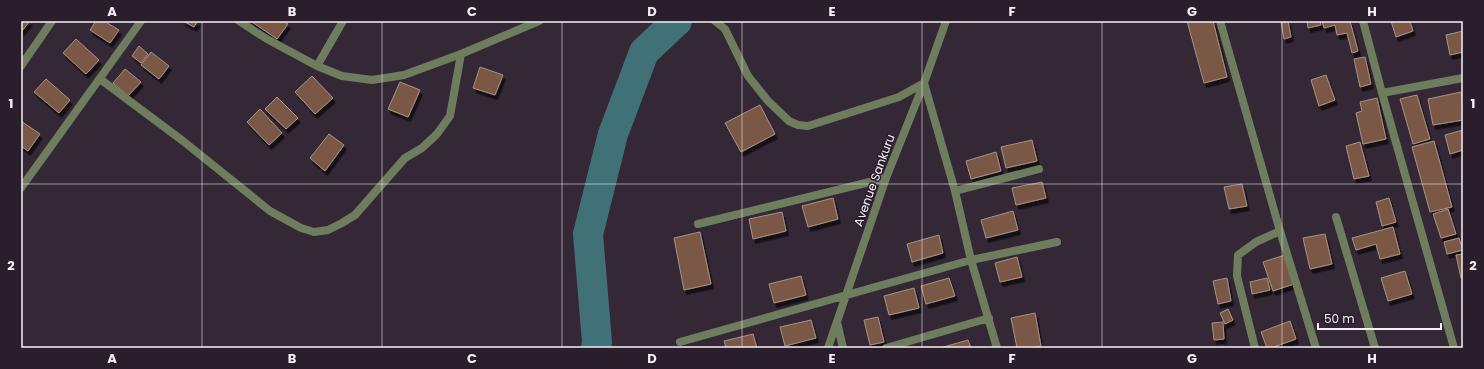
<svg xmlns="http://www.w3.org/2000/svg" width="1484" height="369" font-family="Poppins,sans-serif">
  <style>
    .lines { fill: none; stroke-linecap: round; stroke-linejoin: round }
    .river { stroke: #407176; stroke-width: 30 }
    .building { fill: #7a5945; stroke: #a79285; filter: url(#shadow) }
    .street { stroke: #6d7d5e; stroke-width: 8 }
    .grid { fill: none; stroke: #f7eff9; stroke-width: 1; stroke-opacity: 0.55 }
    .labels { text-anchor: middle; dominant-baseline: central; stroke-width: 3; stroke-linejoin: round; paint-order: stroke }
    .street-label { font-size: 12px; fill: #f7eff9; stroke: #2a1e2d }
    .neatline { fill: none; stroke: #f7eff9; stroke-width: 1.5 }
    .grid-label { font-size: 13px; text-anchor: middle; font-weight: bold; fill: #f7eff9 }
  </style>
  <defs>
    <filter id="shadow"><feDropShadow dx="2.5" dy="4.5" stdDeviation="0" flood-color="#0009"/></filter>
  </defs>
  <rect width="100%" height="100%" fill="#342837"/>
  <g class="lines">
    <path class="river" d="M596,348L597,342L588,234L613,134L644,52L677,21"/>
  </g>
  <path class="building" d="M21,21H30L21,32Z
    M96,21H104L119,30L110,43L90,30Z
    M183,21H198L194,27Z
    M253,21H283L288,24L277,39L252,22Z
    M1187,21H1213L1227,77L1204,83Z
    M1288,21L1291,37L1284,39L1281,23Z
    M1307,21H1320L1321,25L1308,28Z
    M1322,21H1350L1358,51L1352,53L1347,33L1337,35L1335,25L1324,28Z
    M1391,21H1410L1413,31L1396,37Z
    M1463,31V52L1450,55L1446,35Z
    M76,39L99,60L86,74L63,53Z
    M139,46L148,54L141,63L132,56Z
    M151,52L169,66L159,79L141,65Z
    M1365,57L1371,84L1360,87L1354,59Z
    M480,67L503,75L495,95L473,88Z
    M125,69L141,82L128,96L113,83Z
    M1326,75L1335,100L1319,106L1311,80Z
    M312,76L333,98L315,114L295,92Z
    M46,79L70,100L59,113L34,92Z
    M400,82L420,90L408,117L388,109Z
    M1461,92L1463,101V120L1433,125L1428,99Z
    M1417,95L1430,139L1413,144L1400,99Z
    M277,97L298,118L286,129L265,109Z
    M1377,98L1386,139L1363,144L1356,113L1362,111L1360,102Z
    M760,105L775,134L741,152L725,123Z
    M260,109L282,133L269,145L247,122Z
    M21,121L40,134L28,151L21,146Z
    M1463,130V150L1450,154L1445,135Z
    M329,134L344,145L325,171L310,158Z
    M1032,140L1037,161L1006,168L1001,147Z
    M1434,141L1452,207L1430,212L1412,147Z
    M1360,142L1369,176L1354,179L1346,146Z
    M996,152L1001,171L971,179L966,161Z
    M1042,182L1046,198L1016,205L1012,188Z
    M1242,184L1247,206L1229,209L1224,187Z
    M833,198L838,219L808,227L802,206Z
    M1389,198L1396,222L1382,226L1376,202Z
    M1448,209L1456,234L1441,238L1433,214Z
    M1013,211L1018,230L986,238L981,220Z
    M782,212L786,231L753,239L749,219Z
    M1393,227L1400,254L1380,259L1376,244L1356,250L1352,238Z
    M700,232L711,284L684,290L674,238Z
    M1325,234L1332,264L1310,269L1303,238Z
    M939,235L943,253L912,262L907,244Z
    M1459,238L1463,250L1447,254L1444,242Z
    M1463,254V277L1461,278L1456,255Z
    M1285,255L1294,284L1273,291L1263,262Z
    M1017,257L1022,277L1000,282L995,263Z
    M1405,271L1412,294L1388,301L1381,278Z
    M801,276L806,295L774,303L769,284Z
    M949,278L955,296L926,304L921,286Z
    M1227,278L1231,301L1218,304L1213,281Z
    M1267,278L1270,290L1252,294L1250,282Z
    M914,288L919,308L889,315L884,296Z
    M1228,309L1233,320L1225,324L1220,313Z
    M1035,313L1041,346L1032,348H1017L1011,318Z
    M878,317L884,342L870,345L864,320Z
    M811,320L816,338L785,346L780,327Z
    M1290,321L1296,339L1271,348H1267L1261,332Z
    M1223,322L1224,339L1214,340L1212,323Z
    M753,334L757,348H726L724,341Z
    M968,340L971,348H940Z"/>
  <g class="lines">
    <path class="street" d="M239,21L267,39L317,66L342,76L372,80L404,75L461,54L539,21
      M715,21L725,29L748,76L768,101L789,121L798,125L808,126L899,97L924,83L955,191L971,260L997,348
      M1220,21L1280,231L1316,348
      M1363,21L1382,93L1454,348
      M21,66L52,21
      M317,66L343,21
      M100,79L183,141L270,211L301,228L314,232L328,230L342,223L355,215L405,158L422,148L437,134L450,116L461,54
      M1382,93L1463,78
      M21,188L141,21
      M955,191L1039,169
      M1336,217L1375,348
      M698,224L886,178
      M837,322L843,348
      M680,342L971,260L1057,242
      M828,348L886,178L924,83L946,21
      M886,348L989,318
      M1255,348L1237,276L1238,255L1256,242L1280,231"/>
  </g>
  <path class="grid" d="M202,21V348M382,21V348M562,21V348M742,21V348M922,21V348M1102,21V348M1282,21V348M21,184H1463"/>
  <g class="labels">
    <g class="street-label">
      <text transform="translate(874 180) rotate(-70)">Avenue Sankuru</text>
    </g>
  </g>
  <rect width="1484" height="369" fill="none" stroke="#2a1e2d" stroke-width="44"/>
  <path d="M1318 323v6h123v-6" fill="none" stroke="#f7eff9" stroke-width="2"/>
  <text x="1324" y="323" font-size="12" fill="#f7eff9" stroke="#2a1e2d" stroke-width="3" paint-order="stroke">50 m</text>
  <rect x="22" y="22" width="1440" height="325" class="neatline"/>
  <g class="grid-label">
    <text x="112" y="16">A</text>
    <text x="292" y="16">B</text>
    <text x="472" y="16">C</text>
    <text x="652" y="16">D</text>
    <text x="832" y="16">E</text>
    <text x="1012" y="16">F</text>
    <text x="1192" y="16">G</text>
    <text x="1372" y="16">H</text>
    <text x="11" y="108">1</text>
    <text x="1473" y="108">1</text>
    <text x="11" y="270">2</text>
    <text x="1473" y="270">2</text>
    <text x="112" y="363">A</text>
    <text x="292" y="363">B</text>
    <text x="472" y="363">C</text>
    <text x="652" y="363">D</text>
    <text x="832" y="363">E</text>
    <text x="1012" y="363">F</text>
    <text x="1192" y="363">G</text>
    <text x="1372" y="363">H</text>
  </g>
</svg>
